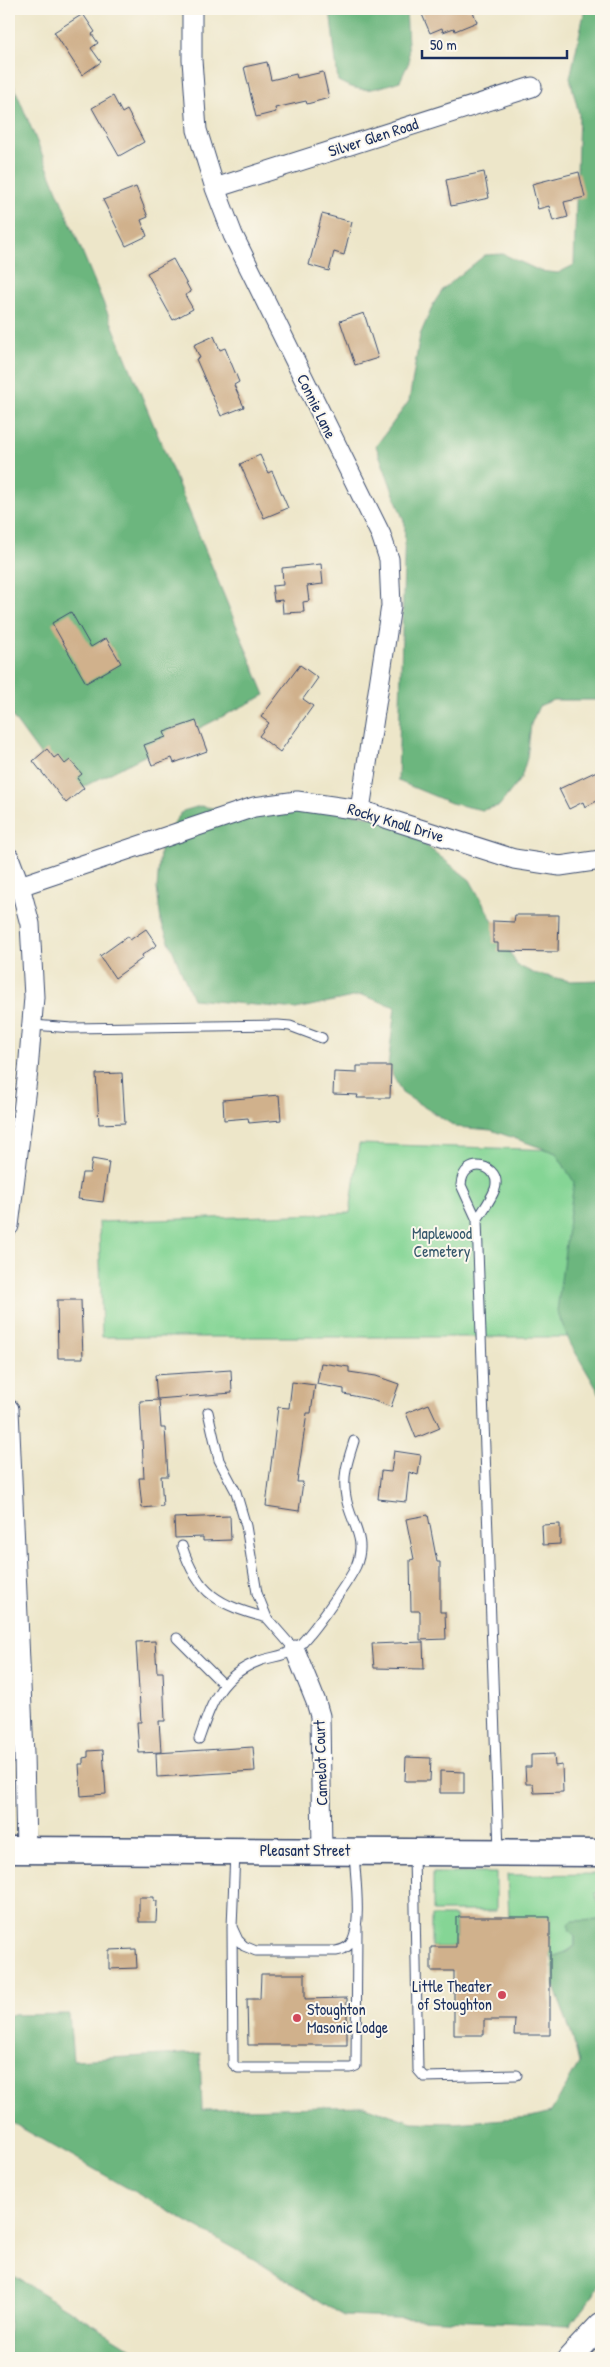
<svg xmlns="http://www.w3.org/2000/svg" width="610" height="2367" font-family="'Patrick Hand',sans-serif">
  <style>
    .green { fill: #85d595; stroke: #50827a }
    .forest { fill: #6cb67e; stroke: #44726e }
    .building { fill: #d0b18c }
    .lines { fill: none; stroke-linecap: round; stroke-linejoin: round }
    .service-casing { stroke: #3a4a6e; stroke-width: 11 }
    .minor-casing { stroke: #3a4a6e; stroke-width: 21 }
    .tertiary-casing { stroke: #3a4a6e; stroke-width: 26 }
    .secondary-casing { stroke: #3a4a6e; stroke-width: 29 }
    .service { stroke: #fff; stroke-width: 9 }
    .minor { stroke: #fff; stroke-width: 19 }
    .tertiary { stroke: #fff; stroke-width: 24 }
    .secondary { stroke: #fff; stroke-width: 26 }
    .poi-dot { fill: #d1495b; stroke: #fbf7ec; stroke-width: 2 }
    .labels { text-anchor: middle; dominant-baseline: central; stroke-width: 4; stroke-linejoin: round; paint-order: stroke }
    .street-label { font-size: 16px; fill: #1b2f5e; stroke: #fbf7ec }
    .park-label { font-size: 16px; fill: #36586c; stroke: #fbf7ec }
    .poi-label { font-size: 16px; fill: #1b2f5e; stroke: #fbf7ec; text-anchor: end }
  </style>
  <rect width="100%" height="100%" fill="#fbf7ec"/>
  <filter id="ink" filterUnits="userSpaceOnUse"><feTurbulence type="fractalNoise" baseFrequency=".02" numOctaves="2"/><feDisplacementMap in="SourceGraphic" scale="10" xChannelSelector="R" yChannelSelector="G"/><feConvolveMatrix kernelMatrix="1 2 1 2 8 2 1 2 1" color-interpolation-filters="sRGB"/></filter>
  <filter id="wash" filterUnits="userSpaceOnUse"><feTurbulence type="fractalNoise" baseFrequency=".0096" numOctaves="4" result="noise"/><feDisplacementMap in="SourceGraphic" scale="20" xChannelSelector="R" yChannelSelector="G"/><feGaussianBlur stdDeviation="1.12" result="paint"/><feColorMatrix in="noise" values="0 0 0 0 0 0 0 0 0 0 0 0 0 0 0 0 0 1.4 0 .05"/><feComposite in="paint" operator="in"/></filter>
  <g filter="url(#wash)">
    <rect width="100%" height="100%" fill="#ede6c9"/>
    <path class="green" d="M359,1144L593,1151L596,1337H102L99,1222L350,1213Z
      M433,1873H496V1911H433Z
      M601,1874V1893H595L599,1904H601V1920L586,1921L570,1931L575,1936V1946L563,1954L550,1957V1918L509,1917L507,1875Z
      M431,1916H455L456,1947H431Z"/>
    <path class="forest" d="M330,9H406L409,62L400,81C374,89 364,95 338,81Z
      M585,9H601V700H553L539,706L531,724L527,758L521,778L499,806L482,810L451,803L398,781L405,524L376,446L409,401L420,335L434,303L444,288L485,255L503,254L540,271L558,273L574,265L579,114L570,78Z
      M9,74L265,695L69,794L9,712Z
      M200,806L219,809L338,811L395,821L470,880L517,965L533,973L570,981L601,980V1396L570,1343L557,1311L574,1182L556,1153L491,1130L456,1127L402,1093L388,1066L395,1007L362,995L296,1009L193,999L161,922L157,888L161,839L183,811Z
      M601,1920V2279L592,2297L570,2325L344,2316L255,2260L9,2121V2015L69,2014L73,2060L200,2053L202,2110L364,2106L412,2122L453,2123L531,2117L551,2112L579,2063L573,2038L555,1989L552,1957L569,1951L575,1946V1936L570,1931L568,1924L571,1921Z
      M9,2273L147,2358H9Z"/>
    <g id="blocks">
      <path class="building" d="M429,9H472L477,22L455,31L454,28L443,32L442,28L430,33L421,12Z
        M83,14L95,32L92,34L98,43L91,48L101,62L82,75L54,32Z
        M267,62L271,80L296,74L297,78L323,72L329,98L307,104L306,101L275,108L276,112L256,117L244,67Z
        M113,96L122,113L127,110L144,142L119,156L92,108Z
        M484,172L489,198L451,206L446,180Z
        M579,172L585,197L564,202L568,217L553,221L549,206L538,209L532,184Z
        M136,187L148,217L141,220L147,236L126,246L103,200Z
        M322,214L352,222L344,255L334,252L329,271L309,265Z
        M173,259L191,292L185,295L193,309L173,320L147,273Z
        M364,313L378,358L355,365L340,321Z
        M214,336L220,350L225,348L239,382L234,385L244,407L221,416L196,359L200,358L194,345Z
        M260,455L268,473L272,471L288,508L264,518L240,464Z
        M321,564L323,584L307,586L309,601L303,602L304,612L283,613L282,600L274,601L272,586L283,585L282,568Z
        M71,612L91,647L106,638L121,663L86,683L52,623Z
        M300,665L318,678L303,699L313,706L280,752L259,736L269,723L261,717Z
        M196,721L207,751L174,763L172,758L152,765L144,745L166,737L164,732Z
        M47,749L54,758L58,755L65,764L70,760L82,774L77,778L84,788L66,803L33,761Z
        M601,769V799L585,807L583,802L569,809L559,789Z
        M515,915H559L558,952L498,951V943H493V921L514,922Z
        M146,929L157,945L142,955L143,958L115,978L100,956L128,936L130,940Z
        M357,1066H391L390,1098H357L358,1095L333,1094L334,1072L357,1073Z
        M122,1073L125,1123L99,1124L96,1074Z
        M279,1095L281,1120L249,1123L248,1118L224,1120L223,1100Z
        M92,1159L109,1162L103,1202L78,1199L82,1173H90Z
        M57,1300H81L83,1358H58Z
        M321,1363L349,1367V1372L376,1376L399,1384L391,1407L369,1399L344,1394V1389L317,1384Z
        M231,1370L232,1393L157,1399L155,1375Z
        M292,1382L315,1385L311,1413H307L297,1482H303L299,1511L266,1506L278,1407L289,1408Z
        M159,1400L161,1428H165L168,1476H161L163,1506L142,1508L139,1478H144L140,1401Z
        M429,1404L440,1428L416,1438L406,1413Z
        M394,1451L421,1455L418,1475L409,1472L406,1502L378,1499L381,1471L391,1472Z
        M428,1515L437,1562H440V1612H445L446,1639L420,1640V1611H411L410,1560L414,1559L406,1519Z
        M230,1516L231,1540L203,1541V1537L175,1538L174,1518Z
        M560,1524V1544L543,1545L542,1525Z
        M155,1641L157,1672H163L165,1721H159L161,1752L139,1753L137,1722H141L136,1642Z
        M423,1642L424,1669L374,1668L372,1644Z
        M253,1747L255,1771L157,1777L156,1753Z
        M103,1750L106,1794L81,1796L79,1764H83V1758L88,1757V1751Z
        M554,1754L555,1766L562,1765L563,1792L534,1793L533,1784H526L525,1767H531V1755Z
        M406,1757L431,1758L430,1781H405Z
        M440,1771L464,1772V1793H440Z
        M139,1897H154V1901H157L156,1922H139Z
        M456,1917H550V2035H514L515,2020H484V2035H454V1971H431V1947H456Z
        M136,1949L137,1968L109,1969V1950Z
        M261,1974H305V1999L347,1998V2045H248L247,1999H260Z"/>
    </g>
  </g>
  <g filter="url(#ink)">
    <use href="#blocks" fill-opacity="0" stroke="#3a4a6e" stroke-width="1"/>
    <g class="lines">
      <g class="service-casing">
        <path id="service" d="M33,1025L72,1028L278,1025L290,1026L322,1038
          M477,1220L461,1185C463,1154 503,1165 495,1189C491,1200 483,1210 477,1220L499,1851
          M208,1412L219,1460L236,1492L246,1526L257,1593L267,1618L295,1650
          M182,1546C198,1595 219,1605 267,1618
          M177,1638L223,1684
          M199,1739C212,1702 220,1676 259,1661C270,1657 287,1656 295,1649C308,1640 349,1581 356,1566C368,1538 350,1523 346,1497C342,1476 348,1460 354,1441
          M235,1852L232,1927L238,1940L244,1946L256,1951H336C341,1950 346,1949 350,1944C363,1927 355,1875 354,1853
          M414,1854L418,2070L424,2077L517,2075
          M232,1927L233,2064L238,2068H351L356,2066L357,1927"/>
      </g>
      <g class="minor-casing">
        <path id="minor" d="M192,9V60L197,130L215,188L233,235L381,535L389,559L391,606L360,810
          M215,188L532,87
          M9,857L20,886L30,924L34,997L28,1071L9,1226
          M20,886L254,807L297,801L360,810L514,859L560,866L601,860
          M9,1409L24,1754L26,1850
          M295,1650L316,1702L320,1716L322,1850"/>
      </g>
      <g class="tertiary-casing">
        <path id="tertiary" d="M570,2358L601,2325"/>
      </g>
      <g class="secondary-casing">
        <path id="secondary" d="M9,1850L601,1853"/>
      </g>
      <use href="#service" class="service"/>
      <use href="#minor" class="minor"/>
      <use href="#tertiary" class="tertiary"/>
      <use href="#secondary" class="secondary"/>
    </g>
  </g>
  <g class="poi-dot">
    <circle cx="502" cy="1995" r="5"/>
    <circle cx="297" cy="2018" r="5"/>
  </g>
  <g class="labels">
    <g class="street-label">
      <text transform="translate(373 137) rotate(-18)">Silver Glen Road</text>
      <text transform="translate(317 406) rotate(64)">Connie Lane</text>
      <text transform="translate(396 822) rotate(17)">Rocky Knoll Drive</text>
      <text transform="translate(320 1763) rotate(-92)">Camelot Court</text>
      <text x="305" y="1850">Pleasant Street</text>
    </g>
    <g class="park-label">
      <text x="442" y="1233">Maplewood<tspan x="442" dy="18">Cemetery</tspan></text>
    </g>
    <g class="poi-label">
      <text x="492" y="1986">Little Theater<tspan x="492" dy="18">of Stoughton</tspan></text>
      <text x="307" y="2009" text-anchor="start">Stoughton<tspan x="307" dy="18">Masonic Lodge</tspan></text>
    </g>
  </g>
  <rect width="610" height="2367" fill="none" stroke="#fbf7ec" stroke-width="30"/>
  <path d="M422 50v8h145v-8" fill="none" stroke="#1b2f5e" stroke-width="2.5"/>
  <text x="430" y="50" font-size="15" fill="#1b2f5e" stroke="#fbf7ec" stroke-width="4" paint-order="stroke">50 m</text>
</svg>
